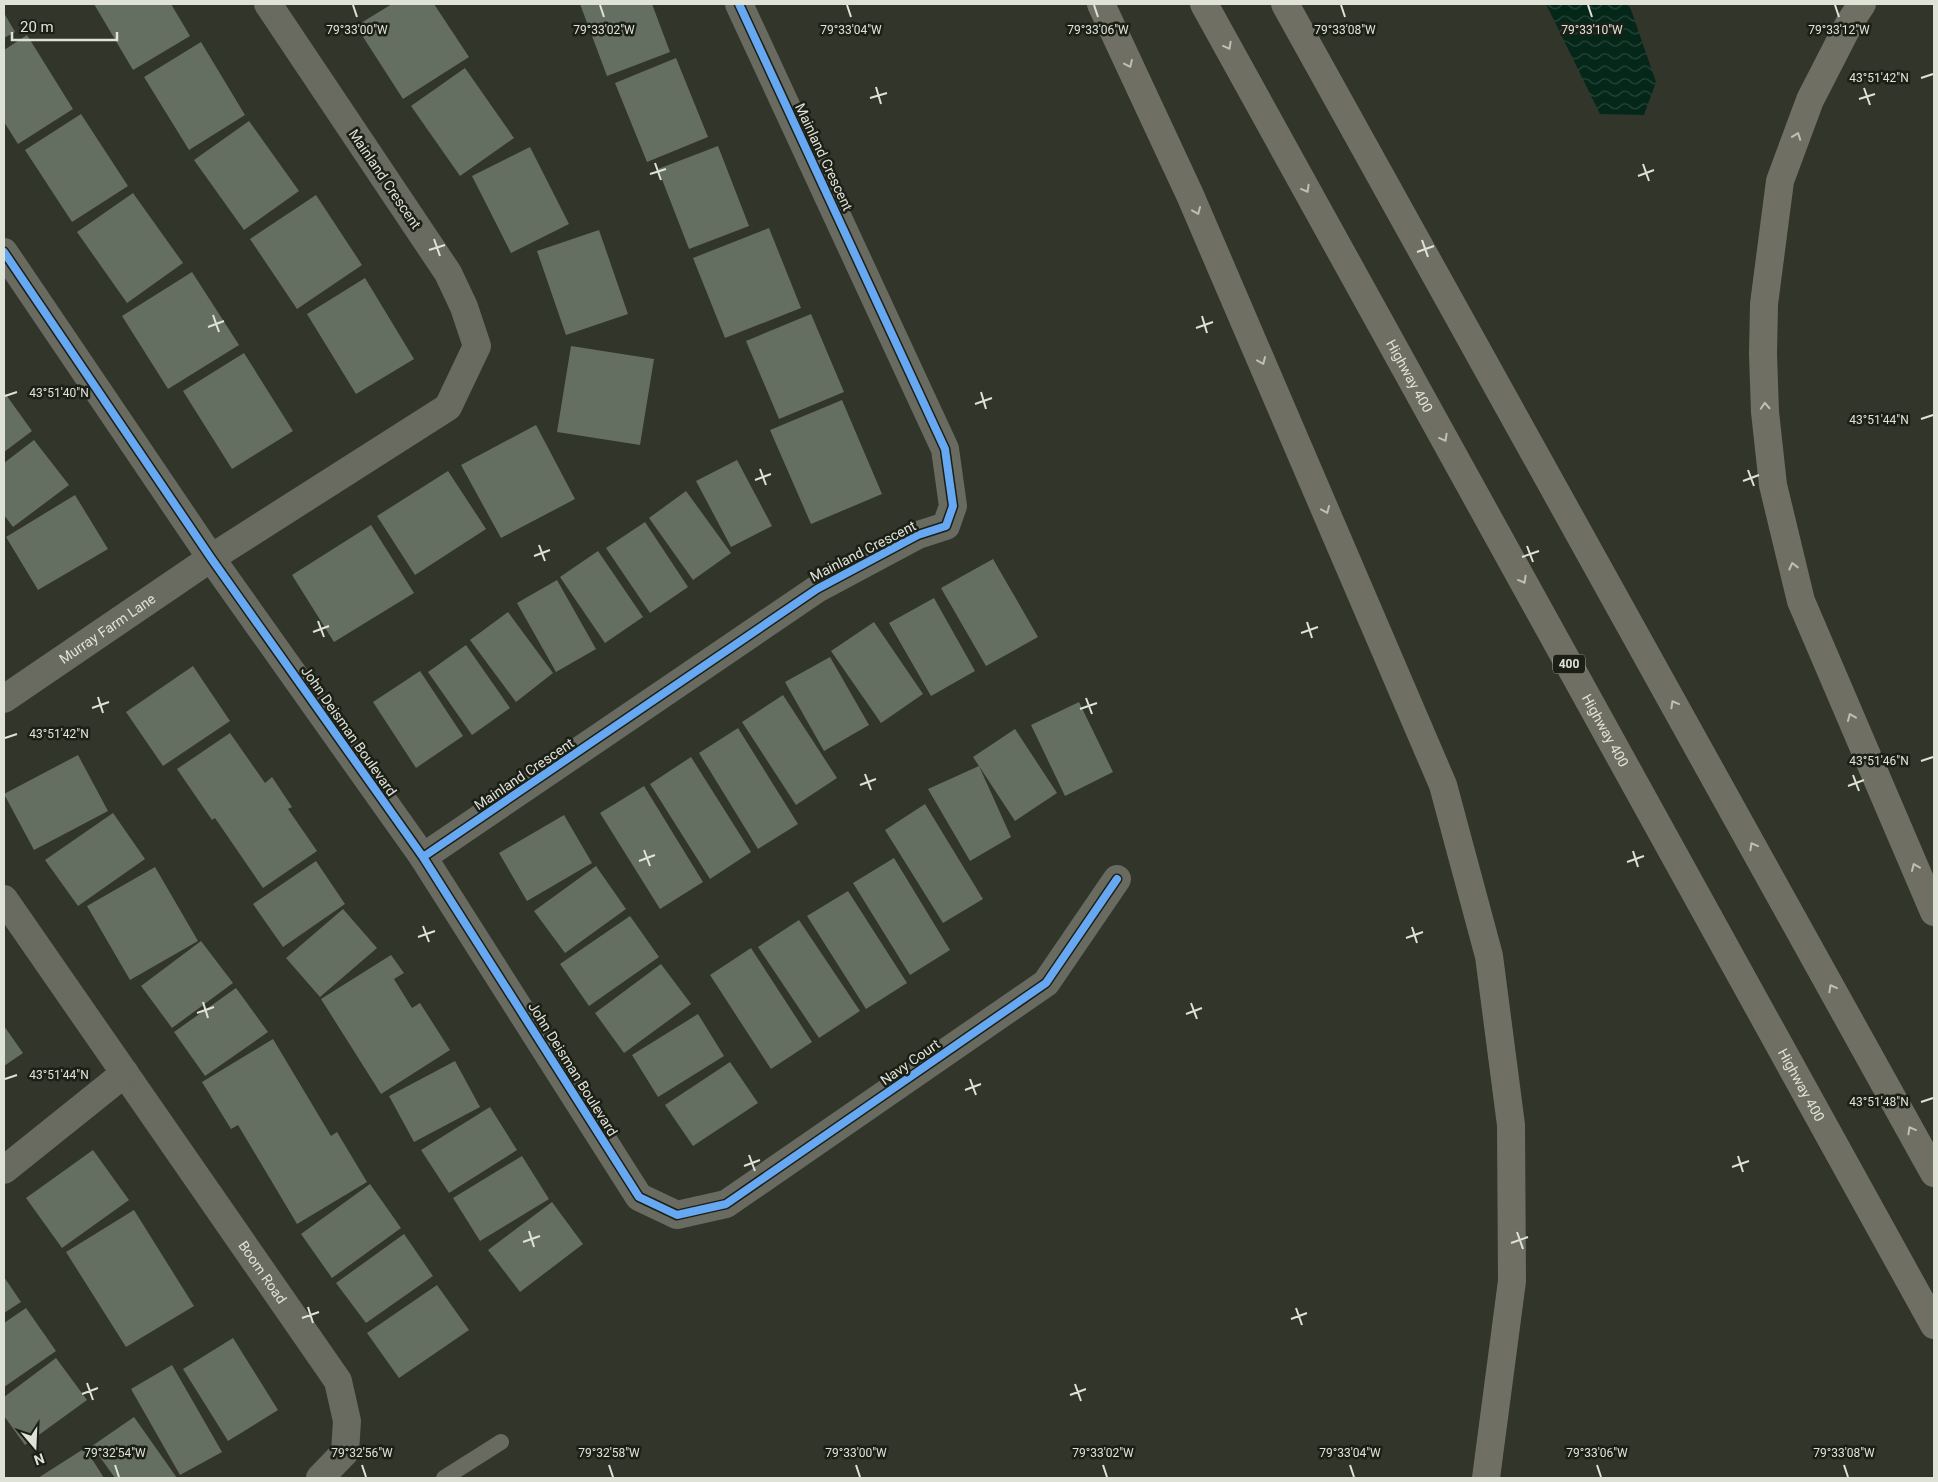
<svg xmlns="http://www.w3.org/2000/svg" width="1938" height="1482" font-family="Roboto,sans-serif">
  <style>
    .water { fill: url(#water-waves) }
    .building { fill: #656f61 }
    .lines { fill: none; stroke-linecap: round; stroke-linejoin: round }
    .service { stroke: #696a60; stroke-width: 16 }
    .minor { stroke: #696a60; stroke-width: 28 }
    .motorway { stroke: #6f7063; stroke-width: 28 }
    .cycleway-casing { stroke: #1c1f16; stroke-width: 11 }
    .cycleway { stroke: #66a8f1; stroke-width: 8 }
    .oneway { stroke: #bdc0b4 }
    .ticks { fill: none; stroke: #dfe3d7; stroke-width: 2 }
    .labels { text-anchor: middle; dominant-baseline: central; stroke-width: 5; stroke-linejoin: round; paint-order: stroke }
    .shield { fill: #1c1f16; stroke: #a4a89d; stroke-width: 1 }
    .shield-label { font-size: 12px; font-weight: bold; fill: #dfe3d7 }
    .street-label { font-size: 14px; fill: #dfe3d7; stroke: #1c1f16 }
    .ticks-label { font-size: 12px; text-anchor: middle; fill: #dfe3d7; stroke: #1c1f16; stroke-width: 5; stroke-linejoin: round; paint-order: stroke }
  </style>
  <defs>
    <pattern id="water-waves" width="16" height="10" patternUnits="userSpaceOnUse" patternTransform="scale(1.25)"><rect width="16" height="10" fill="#04271a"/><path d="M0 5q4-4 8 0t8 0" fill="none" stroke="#28463b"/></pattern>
  </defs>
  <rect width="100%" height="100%" fill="#31352a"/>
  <path class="water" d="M1546,4H1629L1656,82L1644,115L1600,114Z"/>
  <path class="building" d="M94,4H171L190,36L133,70Z
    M392,4H434L469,57L403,99L356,26Z
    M580,4H652L670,52L607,76Z
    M4,13L15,32L4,38Z
    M27,35L73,109L18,144L4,122V50Z
    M201,42L245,115L189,150L144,77Z
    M676,58L708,137L647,162L615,83Z
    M465,68L514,138L460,176L411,106Z
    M81,114L128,186L72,222L25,150Z
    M249,121L299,191L244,230L194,160Z
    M718,146L749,226L689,249L658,169Z
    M530,147L569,224L511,253L472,176Z
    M133,193L183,263L127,303L77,232Z
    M316,195L362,265L297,309L250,239Z
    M769,228L801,308L725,338L693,258Z
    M599,230L628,314L566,335L537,251Z
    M192,272L239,345L168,389L122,316Z
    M365,278L414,359L356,394L307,314Z
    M811,314L844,392L779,419L746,341Z
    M571,346L654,359L640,445L557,432Z
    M244,353L293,431L232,469L183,391Z
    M4,392L32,431L4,452Z
    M842,400L882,494L811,524L770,430Z
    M536,425L575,499L501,538L461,465Z
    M34,440L69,485L13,527L4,515V463Z
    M737,460L772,526L731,547L696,481Z
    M448,471L486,529L415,575L377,516Z
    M686,491L731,553L693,580L649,518Z
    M75,495L108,549L38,590L6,537Z
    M645,522L688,587L650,613L606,548Z
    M371,525L414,593L334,642L292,575Z
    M598,551L643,617L605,643L560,577Z
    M993,559L1038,637L986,666L941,588Z
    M557,580L596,649L556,672L517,603Z
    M934,598L975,671L931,696L889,623Z
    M508,612L553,673L516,702L470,640Z
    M874,622L923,694L881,723L831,651Z
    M466,645L510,708L472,735L428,672Z
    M830,657L869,725L824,751L785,682Z
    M193,666L230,721L163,766L126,712Z
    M420,671L463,736L416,768L373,702Z
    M783,695L837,778L796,805L742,722Z
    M1079,702L1113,772L1065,796L1031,725Z
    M738,728L798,824L758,849L699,753Z
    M1015,729L1057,793L1015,821L979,766L1011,837L970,861L928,789L979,766L973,757Z
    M230,733L265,783L272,777L292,807L288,809L317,851L263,888L215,818L212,820L177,769Z
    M78,755L108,811L34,850L4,794Z
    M691,757L751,852L710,879L650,784Z
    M644,786L703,882L660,909L600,813Z
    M925,804L983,899L943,923L885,830Z
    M113,813L145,859L78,906L45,860Z
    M564,815L592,863L527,901L499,853Z
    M894,858L950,950L910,975L853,883Z
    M316,861L345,904L283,947L253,904Z
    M596,866L626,909L565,953L534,911Z
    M155,867L198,941L130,980L87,906Z
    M848,891L907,983L866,1009L807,916Z
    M343,909L377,948L320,997L286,958Z
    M630,916L659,957L589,1006L560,964Z
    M799,920L860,1011L819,1038L758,947Z
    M201,941L233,983L172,1028L141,986Z
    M751,948L812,1042L771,1069L710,975Z
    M391,955L404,973L394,979L412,1008L420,1003L450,1050L381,1094L321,999Z
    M661,964L691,1004L624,1053L595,1013Z
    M236,988L268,1032L205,1076L174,1032Z
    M698,1014L724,1056L658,1097L632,1055Z
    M4,1026L23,1053L4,1066Z
    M273,1039L331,1136L337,1132L367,1182L297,1224L238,1125L231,1129L202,1082Z
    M455,1061L480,1107L414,1142L389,1096Z
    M730,1062L758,1103L693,1146L665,1105Z
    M490,1107L517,1150L449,1193L421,1150Z
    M93,1150L129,1200L62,1248L26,1198Z
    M522,1156L549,1199L480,1241L453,1198Z
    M370,1184L401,1228L332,1278L301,1234Z
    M552,1202L583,1244L520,1292L488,1250Z
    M134,1210L194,1306L126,1347L66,1252Z
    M404,1234L433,1276L366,1323L336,1283Z
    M4,1277L21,1302L4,1313Z
    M437,1285L469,1330L399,1378L367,1333Z
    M26,1308L56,1351L4,1387V1323Z
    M233,1338L278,1410L228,1441L183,1369Z
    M56,1358L87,1400L25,1445L4,1416V1397Z
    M172,1365L222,1452L180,1475L131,1389Z
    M134,1417L177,1478H115L92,1446Z
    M85,1448L104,1478H38Z"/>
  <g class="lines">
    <path class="service" d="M444,1478L501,1442"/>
    <g class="minor">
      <path d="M4,252L211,558L423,857L639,1197L677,1215L726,1204L1046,983L1117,879"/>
      <path id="s1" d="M4,699L211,558L448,407L477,346L464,307L448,273L268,4"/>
      <path d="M423,857L817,589L918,535L946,526L953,506L945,449L739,4"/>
      <path id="s2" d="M4,899L338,1381L347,1421L345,1452L320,1478"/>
      <path d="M4,1170L125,1073"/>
    </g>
    <g class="motorway">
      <path d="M1101,4L1190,195L1443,785L1489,956L1511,1125L1512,1281L1486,1478"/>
      <path id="s3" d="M1204,4L1934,1325"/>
      <path d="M1285,4L1934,1173"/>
      <path d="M1862,4L1850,22L1810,100L1780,181L1764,304L1763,354L1765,412L1773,485L1801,601L1934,912"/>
    </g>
    <g class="cycleway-casing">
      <path id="cycleway" d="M4,252L211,558L423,857L639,1197L677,1215L726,1204L1046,983L1117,879
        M423,857L817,589L918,535L946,526L953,506L945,449L739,4"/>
    </g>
    <use href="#cycleway" class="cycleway"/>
  </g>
  <defs><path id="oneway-chevron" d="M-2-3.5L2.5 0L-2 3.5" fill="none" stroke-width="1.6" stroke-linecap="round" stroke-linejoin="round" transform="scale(1.25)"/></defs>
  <g class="oneway">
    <use href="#oneway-chevron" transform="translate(1228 46) rotate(61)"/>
    <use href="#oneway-chevron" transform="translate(1129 64) rotate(65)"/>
    <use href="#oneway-chevron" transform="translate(1797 136) rotate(-70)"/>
    <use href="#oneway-chevron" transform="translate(1306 189) rotate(61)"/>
    <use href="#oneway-chevron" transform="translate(1197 211) rotate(67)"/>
    <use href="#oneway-chevron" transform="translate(1262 361) rotate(67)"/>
    <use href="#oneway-chevron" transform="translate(1765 406) rotate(-93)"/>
    <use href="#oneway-chevron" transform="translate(1444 438) rotate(61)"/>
    <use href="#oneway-chevron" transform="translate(1326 510) rotate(67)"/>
    <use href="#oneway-chevron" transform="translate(1793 566) rotate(-104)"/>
    <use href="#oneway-chevron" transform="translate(1523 580) rotate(61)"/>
    <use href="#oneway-chevron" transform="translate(1674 704) rotate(-119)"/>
    <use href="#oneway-chevron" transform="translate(1851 717) rotate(-113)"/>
    <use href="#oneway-chevron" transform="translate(1753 846) rotate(-119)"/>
    <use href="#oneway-chevron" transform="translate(1915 867) rotate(-113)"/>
    <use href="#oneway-chevron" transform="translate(1832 988) rotate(-119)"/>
    <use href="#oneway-chevron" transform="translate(1911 1130) rotate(-119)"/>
  </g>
  <path class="ticks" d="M353,5L357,17M600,5L604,17M847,5L851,17M1094,5L1098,17M1341,5L1345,17M1588,5L1592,17M1835,5L1839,17M1921,78L1933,74M876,87L881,104M1864,88L1870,105M870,98L887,93M1859,99L1875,94M655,163L661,180M1643,164L1649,181M650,174L666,169M1638,176L1654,170M434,239L440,256M1422,240L1428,257M429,250L445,245M1417,252L1434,246M213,315L219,332M1202,316L1207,333M208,327L224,321M1196,328L1213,322M981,392L986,409M5,396L17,392M975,404L992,398M1921,419L1933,415M760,469L766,485M1748,470L1754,486M755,480L771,474M1743,481L1759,475M539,545L545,561M1527,546L1533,562M534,556L550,550M1522,557L1539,551M318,621L324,637M1307,622L1312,638M313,632L329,626M1301,633L1318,627M98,697L103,713M1086,698L1092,714M92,708L109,702M1080,709L1097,703M5,738L17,734M1921,761L1933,757M865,774L871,790M1853,775L1859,791M860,785L876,779M1848,786L1864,780M644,850L650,866M1633,851L1638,867M639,861L655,855M1627,862L1644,856M423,926L429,942M1412,927L1417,943M418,937L435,931M1406,938L1423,932M203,1002L208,1018M1191,1003L1197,1019M197,1013L214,1007M1186,1014L1202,1008M5,1079L17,1075M970,1079L976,1095M965,1090L981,1084M1921,1102L1933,1098M749,1155L755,1171M1738,1156L1743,1172M744,1166L760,1160M1732,1167L1749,1161M529,1231L534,1247M1517,1232L1523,1249M523,1242L540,1236M1511,1243L1528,1237M308,1307L313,1323M1296,1308L1302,1325M302,1318L319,1312M1291,1319L1307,1313M87,1383L93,1400M1075,1384L1081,1401M82,1394L98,1388M1070,1395L1086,1389M115,1465L119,1477M362,1465L366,1477M609,1465L613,1477M856,1465L860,1477M1103,1465L1107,1477M1350,1465L1354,1477M1597,1465L1601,1477M1844,1465L1848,1477"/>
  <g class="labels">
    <rect class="shield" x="1553" y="654.5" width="32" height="19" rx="4"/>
    <g class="shield-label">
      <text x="1569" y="664">400</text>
    </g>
    <g class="street-label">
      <text transform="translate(824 157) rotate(65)">Mainland Crescent</text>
      <text transform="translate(385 179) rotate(56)">Mainland Crescent</text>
      <text stroke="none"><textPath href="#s3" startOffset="425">Highway 400</textPath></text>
      <text transform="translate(863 551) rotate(-27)">Mainland Crescent</text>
      <text stroke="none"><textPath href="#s1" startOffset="125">Murray Farm Lane</textPath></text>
      <text stroke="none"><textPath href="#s3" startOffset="830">Highway 400</textPath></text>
      <text transform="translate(349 731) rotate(55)">John Deisman Boulevard</text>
      <text transform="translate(524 774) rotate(-34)">Mainland Crescent</text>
      <text transform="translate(910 1062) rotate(-35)">Navy Court</text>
      <text transform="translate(573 1069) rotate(58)">John Deisman Boulevard</text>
      <text stroke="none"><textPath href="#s3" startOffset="1235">Highway 400</textPath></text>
      <text stroke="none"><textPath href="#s2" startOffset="454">Boom Road</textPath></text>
    </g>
  </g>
  <g class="ticks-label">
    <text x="357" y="34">79°33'00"W</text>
    <text x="604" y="34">79°33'02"W</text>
    <text x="851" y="34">79°33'04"W</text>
    <text x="1098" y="34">79°33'06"W</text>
    <text x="1345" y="34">79°33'08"W</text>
    <text x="1592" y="34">79°33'10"W</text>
    <text x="1839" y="34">79°33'12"W</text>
    <text x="1879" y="82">43°51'42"N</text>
    <text x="59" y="397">43°51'40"N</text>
    <text x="1879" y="424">43°51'44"N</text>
    <text x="59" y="738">43°51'42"N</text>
    <text x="1879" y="765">43°51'46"N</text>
    <text x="59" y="1079">43°51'44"N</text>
    <text x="1879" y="1106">43°51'48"N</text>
    <text x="115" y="1457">79°32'54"W</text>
    <text x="362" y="1457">79°32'56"W</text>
    <text x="609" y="1457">79°32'58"W</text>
    <text x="856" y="1457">79°33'00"W</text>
    <text x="1103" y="1457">79°33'02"W</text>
    <text x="1350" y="1457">79°33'04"W</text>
    <text x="1597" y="1457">79°33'06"W</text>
    <text x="1844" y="1457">79°33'08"W</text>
  </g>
  <rect width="1938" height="1482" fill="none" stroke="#dfe3d7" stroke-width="10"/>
  <g transform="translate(35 1447) rotate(161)" stroke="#1c1f16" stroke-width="4" paint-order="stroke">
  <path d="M0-4L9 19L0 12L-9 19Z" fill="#dfe3d7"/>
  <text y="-8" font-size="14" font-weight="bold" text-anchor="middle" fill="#dfe3d7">N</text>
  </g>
  <path d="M12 32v8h105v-8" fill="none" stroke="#dfe3d7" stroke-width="2.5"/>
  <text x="20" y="32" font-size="15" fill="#dfe3d7" stroke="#1c1f16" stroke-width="4" paint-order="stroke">20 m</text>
</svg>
